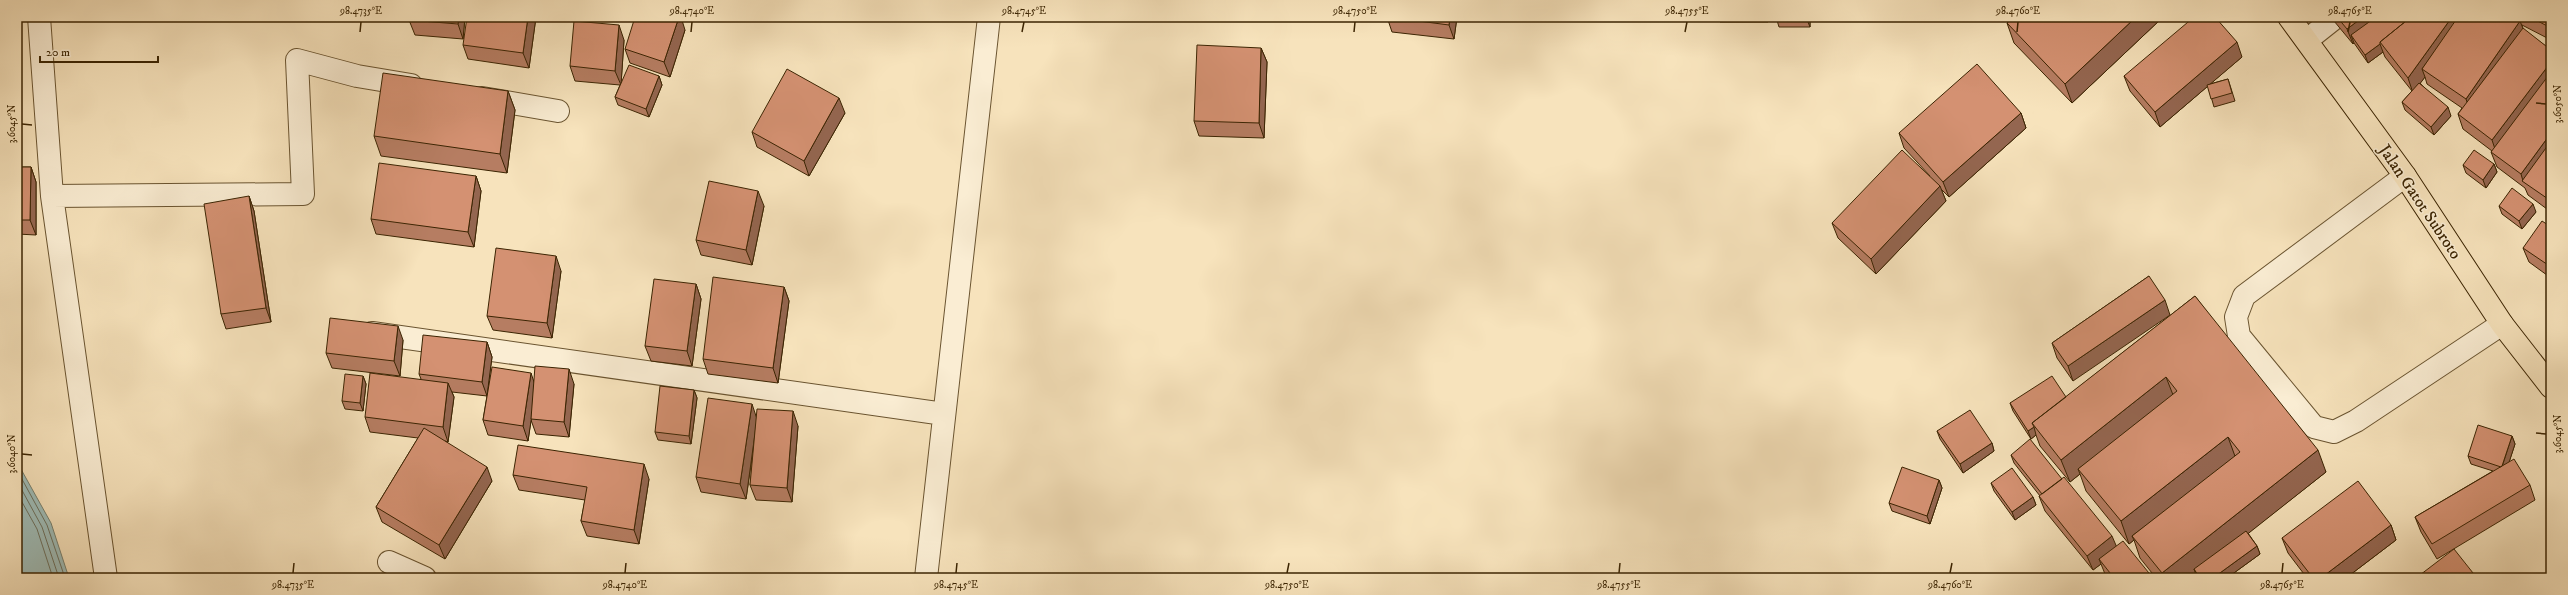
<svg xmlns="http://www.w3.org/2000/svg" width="2568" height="595" font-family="'IM FELL DW Pica',serif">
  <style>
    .water { fill: #9fbdb8; stroke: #77806f }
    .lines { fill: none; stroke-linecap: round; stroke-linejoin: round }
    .shore { stroke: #6d705d; stroke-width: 1 }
    .minor-casing { stroke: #6a5430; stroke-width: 24 }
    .major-casing { stroke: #3b2402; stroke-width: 24 }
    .minor { stroke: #faedd3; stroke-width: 22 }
    .major { stroke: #f7e3bc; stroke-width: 22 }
    .wall { fill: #b67d62; stroke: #3b2402 }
    .shaded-wall { fill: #946650; stroke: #3b2402 }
    .building { fill: #d49172; stroke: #3b2402 }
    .ticks { fill: none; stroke: #3b2402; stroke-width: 1.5 }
    .labels { text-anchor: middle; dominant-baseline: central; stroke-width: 3; stroke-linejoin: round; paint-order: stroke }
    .street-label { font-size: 17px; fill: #3b2402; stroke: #faedd3 }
    .neatline { fill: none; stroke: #3b2402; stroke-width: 1.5 }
    .ticks-label { font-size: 10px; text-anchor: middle; fill: #3b2402 }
  </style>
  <rect width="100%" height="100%" fill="#f7e3bc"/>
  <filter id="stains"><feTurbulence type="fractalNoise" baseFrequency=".005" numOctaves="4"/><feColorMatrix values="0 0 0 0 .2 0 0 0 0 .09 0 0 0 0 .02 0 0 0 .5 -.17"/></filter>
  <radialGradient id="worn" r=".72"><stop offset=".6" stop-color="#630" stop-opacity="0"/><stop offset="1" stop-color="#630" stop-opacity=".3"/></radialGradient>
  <path class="water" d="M17,462L51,523L69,578H17Z"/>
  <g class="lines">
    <path class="shore" d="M17,470L47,525L65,578
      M17,481L42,527L59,578
      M17,493L37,529L53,578"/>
    <g class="minor-casing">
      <path id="minor" d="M39,17L52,196L106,578
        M2307,40L2336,17
        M482,98L558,111
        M2405,176L2244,296L2236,317L2239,336L2314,427L2334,432L2356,421L2502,324
        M52,196L303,194L297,60L357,76L411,85
        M372,333L944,414
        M389,562L425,578
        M926,578L989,17"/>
    </g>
    <g class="major-casing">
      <path id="major" d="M2289,17L2405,176L2502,324L2551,387"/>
    </g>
    <use href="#minor" class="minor"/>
    <use href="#major" class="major"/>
  </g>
  <path class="wall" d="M410,17H465L463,39L415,35L409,20Z
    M536,17L529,68L468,59L463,45Z
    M1387,17H1457L1454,39L1392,32Z
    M1719,17H1768V22H1720Z
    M1776,17H1810V27H1779Z
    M2009,17H2160L2161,19L2072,103L2014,43L2007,23L2011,20Z
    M2333,17H2551V40L2522,25L2523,29L2551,50V212L2528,195L2525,188L2497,167L2491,152L2492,151L2463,129L2458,114L2462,108L2427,84L2425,77L2420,83L2451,116L2434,135L2405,110L2402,102L2412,91L2385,57L2383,52L2368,63L2354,43L2353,44L2334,21Z
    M685,30L670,77L630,63L625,49Z
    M624,40L621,84L659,76L662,85L649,117L618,105L615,97L620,85L575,81L570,66Z
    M1261,48L1267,62L1264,138L1199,136L1194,121Z
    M2242,57L2210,84L2228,79L2235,101L2214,107L2208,86L2160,127L2130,91L2124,76Z
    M508,91L515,110L507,173L381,156L374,136Z
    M845,113L809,176L757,147L752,132Z
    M2021,113L2026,128L1949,197L1941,189L1946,201L1876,274L1838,238L1832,223L1930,176L1904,148L1899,133Z
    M2494,164L2497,172L2486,188L2466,173L2463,165Z
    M17,167H31L36,182V235L17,234Z
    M476,176L481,191L474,247L376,234L371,219Z
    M249,196L254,211L271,322L226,329L221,314Z
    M764,206L752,265L701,255L696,240Z
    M2499,206L2536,212L2522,229L2502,214Z
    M2551,227V278L2529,262L2523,248Z
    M561,271L552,338L493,330L487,316Z
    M2149,276L2073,381L2057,358L2052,343Z
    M696,284L701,299L692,366L651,361L645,346Z
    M784,287L789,301L778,383L708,374L703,359Z
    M2195,296L2326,472L2248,533L2257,546L2260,554L2227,578H2197L2196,575L2191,578H2156L2140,558L2134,540L2129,544L2086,491L2080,474L2070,482L2040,446L2036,435L2031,439L2013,411L2010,403L2066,397Z
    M403,340L400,376L332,368L326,353Z
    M487,342L492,357L488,387L534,382L574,384L569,437L536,434L531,420L528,441L488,435L483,420L487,396L452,392L454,397L448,442L445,441L492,481L445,559L382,522L376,507L418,438L370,432L365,417L421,379L419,374Z
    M363,376L366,384L363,411L345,409L342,401Z
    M694,390L697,398L691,444L658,440L655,432Z
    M756,415L798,426L792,502L756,500L750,485L754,445L746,499L701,492L696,477Z
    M1937,431L1992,443L1994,451L1963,473L1940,439Z
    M2512,436L2515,444L2509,462L2530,485L2535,500L2437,559L2421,532L2415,517L2493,471L2471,464L2468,456Z
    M2011,455L2062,479L2116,546L2153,578H2108L2105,574L2101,564L2093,570L2045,511L2039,496H2040L2014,463Z
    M513,475L649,479L639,544L587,536L581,521L585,500L519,490Z
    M1939,480L1942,488L1930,524L1892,511L1889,503Z
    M1991,483L2033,497L2036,505L2015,520L1994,491Z
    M2391,525L2396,540L2346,578H2307L2288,553L2282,538Z"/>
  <path class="shaded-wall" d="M459,17H465L463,39L458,24Z
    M528,17H536L529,68L523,53Z
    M679,17H681L685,30L670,77L664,62Z
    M1450,17H1457L1454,39L1449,25Z
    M1806,17H1810V27Z
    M2136,17H2160L2161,19L2072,103L2065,84Z
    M2363,17H2387L2351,35L2354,43L2353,44L2347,29Z
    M2452,17H2460L2422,69L2425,77L2413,93L2408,78Z
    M2520,21L2526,36L2471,114L2466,99Z
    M619,25L624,40L621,85L615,71Z
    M2237,42L2242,57L2160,127L2155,112Z
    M2380,44L2383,52L2368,63L2365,55Z
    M1261,48L1267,62L1264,138L1259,123Z
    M2551,62V84L2497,155L2492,140Z
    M659,76L662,85L649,117L646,109Z
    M508,91L515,110L507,173L500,154Z
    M839,98L845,113L809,176L804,161Z
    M2448,107L2451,116L2434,135L2431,127Z
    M2021,113L2026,128L1949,197L1943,182Z
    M2551,133V155L2523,181L2521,174Z
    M2494,164L2497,172L2486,188L2483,180Z
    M31,167L36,182V235L30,220Z
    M476,176L481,191L474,247L468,232Z
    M1940,186L1946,201L1876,274L1871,259Z
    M758,191L764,206L752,265L746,250Z
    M249,196L254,211L271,322L266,308Z
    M2533,204L2536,212L2522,229L2519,221Z
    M556,256L561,271L552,338L547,323Z
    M696,284L701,299L692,366L687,351Z
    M784,287L789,301L778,383L773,368Z
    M2165,300L2170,315L2073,381L2068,366Z
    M398,326L403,340L400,376L394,361Z
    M487,342L492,357L487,396L482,382Z
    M569,369L574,384L569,437L564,422Z
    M531,373L536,388L528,441L523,426Z
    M363,376L366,384L363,411L360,403Z
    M2166,377L2175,400L2078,469L2080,474L2070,482L2061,460Z
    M448,383L454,397L448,442L443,427Z
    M694,390L697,398L691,444L689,436Z
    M752,404L757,419L746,499L740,484Z
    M793,411L798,426L792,502L787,488Z
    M2034,427L2036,435L2031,439L2028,431Z
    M2512,436L2515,444L2505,475L2502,467Z
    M2228,437L2236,459L2132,536L2134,540L2129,544L2121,521Z
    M1992,443L1994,451L1963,473L1960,464Z
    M2318,450L2326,472L2197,574L2194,569L2196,575L2191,578H2164L2162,573Z
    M644,464L649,479L639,544L634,530Z
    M487,467L492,481L445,559L439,545Z
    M1939,480L1942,488L1930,524L1927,516Z
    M2033,497L2036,505L2015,520L2012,512Z
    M2391,525L2396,540L2346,578H2321Z
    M2112,536L2118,550L2099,559L2101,564L2093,570L2087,556Z
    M2257,546L2260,554L2227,578H2213Z"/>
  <path class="building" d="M410,17H459L458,24L409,20Z
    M467,17H528L523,53L463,45Z
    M635,17H679L664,62L625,49Z
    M1388,17H1450L1449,25Z
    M2014,17H2136L2065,84L2007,23Z
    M2194,17H2215L2237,42L2155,112L2124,76Z
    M2337,17H2363L2347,29Z
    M2376,17H2411L2380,42V44L2365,55L2351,35Z
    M2411,17H2452L2408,78L2380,42Z
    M2458,17H2515L2520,21L2466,99L2422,69Z
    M2530,17H2551V28Z
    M574,21L619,25L615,71L570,66Z
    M2523,28L2551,50V62L2492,140L2458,114Z
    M1197,45L1261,48L1259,123L1194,121Z
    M1977,64L2021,113L1943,182L1899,133Z
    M629,65L659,76L646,109L615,97Z
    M787,69L839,98L804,161L752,132Z
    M2551,72V133L2521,174L2491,152Z
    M383,73L508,91L500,154L374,136Z
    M2228,79L2232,93L2211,99L2207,85Z
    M2419,83L2448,107L2431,127L2402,102Z
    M2551,141V201L2522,181Z
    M1902,150L1940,186L1871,259L1832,223Z
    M2474,150L2494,164L2483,180L2463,165Z
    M379,163L476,176L468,232L371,219Z
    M17,167H31L30,220H17Z
    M709,181L758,191L746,250L696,240Z
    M2512,188L2533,204L2519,221L2499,206Z
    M249,196L266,308L221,314L204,204Z
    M2542,221L2551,227V267L2523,248Z
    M496,248L556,256L547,323L487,316Z
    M2149,276L2165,300L2068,366L2052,343Z
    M713,277L784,287L773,368L703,359Z
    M654,279L696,284L687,351L645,346Z
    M2195,296L2318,450L2162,573L2132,536L2240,452L2228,437L2121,521L2078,469L2177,391L2166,377L2061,460L2032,423Z
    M330,318L398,326L394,361L326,353Z
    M423,335L487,342L482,382L419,374Z
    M535,366L569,369L564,422L531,419Z
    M492,367L531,373L523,426L483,420Z
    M370,373L448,383L443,427L365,417Z
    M345,374L363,376L360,403L342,401Z
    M2052,376L2066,397L2032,423L2034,427L2028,431L2010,403Z
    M660,386L694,390L689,436L655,432Z
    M708,398L752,404L740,484L696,477Z
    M757,409L793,411L787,488L750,485Z
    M1970,410L1992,443L1960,464L1937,431Z
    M2478,425L2512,436L2502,466L2501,467L2468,456Z
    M424,428L487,467L439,545L376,507Z
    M2030,439L2062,479L2042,494L2011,455Z
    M518,445L644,464L634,530L581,521L587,487L513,475Z
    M2514,459L2530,485L2432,544L2415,517Z
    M1902,467L1939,480L1927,516L1889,503Z
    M2012,468L2033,497L2012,512L1991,483Z
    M2064,477L2112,536L2087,556L2039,496Z
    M2358,481L2391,525L2321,578H2313L2282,538Z
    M2246,531L2257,546L2213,578H2200L2194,569Z
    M2123,541L2153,578H2114L2099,559Z
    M2454,549L2477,578H2416Z
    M124,575L149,578H123Z"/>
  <path class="ticks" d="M360,32L361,22M691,32L692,22M1022,32L1024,22M1354,32L1355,22M1685,32L1687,22M2017,32L2018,22M2348,32L2350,22M2536,103L2546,104M22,124L32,125M2536,433L2546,434M22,454L32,455M293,573L294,563M625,573L626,563M956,573L957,563M1287,573L1289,563M1619,573L1620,563M1950,573L1952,563M2282,573L2283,563"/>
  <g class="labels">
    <g class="street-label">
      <text transform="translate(2420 202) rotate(56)">Jalan Gatot Subroto</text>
    </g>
  </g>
  <rect width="2568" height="595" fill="none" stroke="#f7e3bc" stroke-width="44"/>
  <path d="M40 56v6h118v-6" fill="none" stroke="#3b2402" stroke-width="2"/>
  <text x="46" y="56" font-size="12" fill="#3b2402" stroke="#faedd3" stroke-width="3" paint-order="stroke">20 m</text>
  <rect x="22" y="22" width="2524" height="551" class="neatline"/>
  <g class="ticks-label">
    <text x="361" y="14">98.4735°E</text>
    <text x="692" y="14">98.4740°E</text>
    <text x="1024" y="14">98.4745°E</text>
    <text x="1355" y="14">98.4750°E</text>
    <text x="1687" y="14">98.4755°E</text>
    <text x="2018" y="14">98.4760°E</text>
    <text x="2350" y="14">98.4765°E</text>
    <text transform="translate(2557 104) rotate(-90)" y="4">3.6050°N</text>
    <text transform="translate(11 124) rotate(-90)" y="4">3.6045°N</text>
    <text transform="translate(2557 434) rotate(-90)" y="4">3.6045°N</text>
    <text transform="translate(11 454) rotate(-90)" y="4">3.6040°N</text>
    <text x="293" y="588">98.4735°E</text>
    <text x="625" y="588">98.4740°E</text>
    <text x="956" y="588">98.4745°E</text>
    <text x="1287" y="588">98.4750°E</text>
    <text x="1619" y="588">98.4755°E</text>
    <text x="1950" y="588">98.4760°E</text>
    <text x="2282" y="588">98.4765°E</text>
  </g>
  <rect width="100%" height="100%" filter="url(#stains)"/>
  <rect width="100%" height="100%" fill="url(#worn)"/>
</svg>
